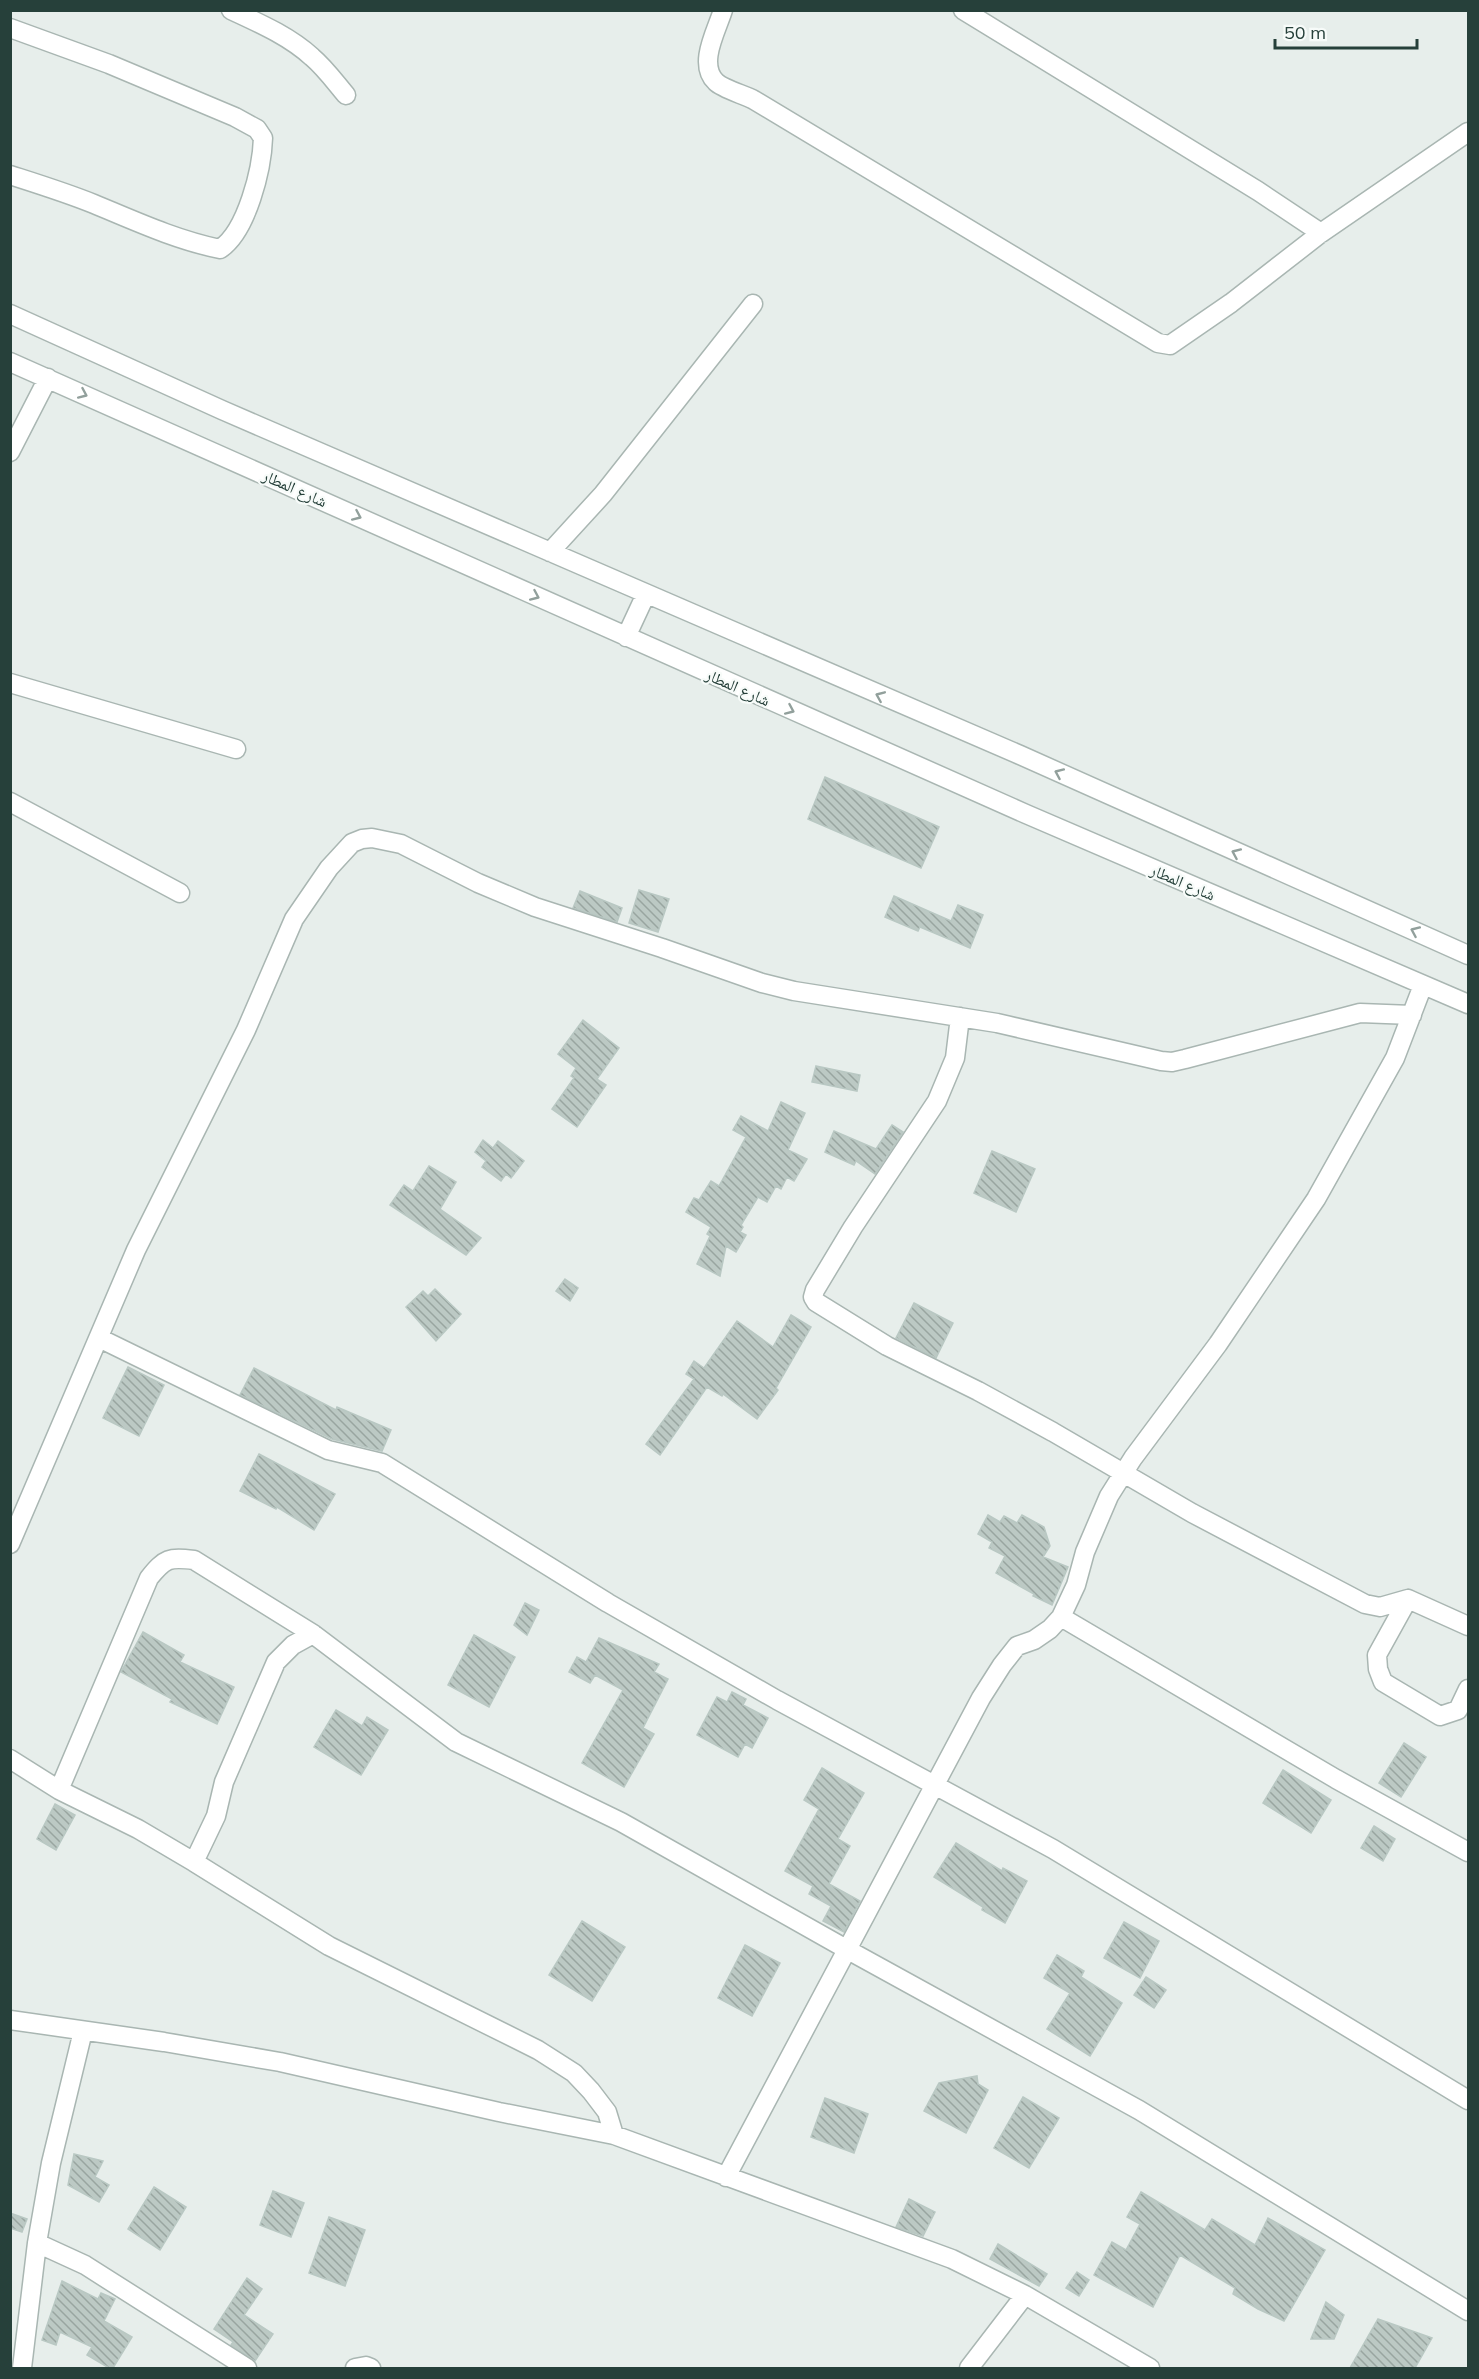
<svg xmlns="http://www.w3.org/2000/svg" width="1479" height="2379" font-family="Mulish,'Noto Naskh Arabic',sans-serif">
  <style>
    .building { fill: url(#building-back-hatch); stroke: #b9c8c3; stroke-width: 1.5 }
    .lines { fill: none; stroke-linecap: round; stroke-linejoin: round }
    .minor-casing { stroke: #a9b6b2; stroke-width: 21 }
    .minor { stroke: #fff; stroke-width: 18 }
    .oneway { stroke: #92a09c }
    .labels { text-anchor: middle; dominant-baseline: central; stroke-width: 4.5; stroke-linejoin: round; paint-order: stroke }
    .street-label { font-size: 16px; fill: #26403a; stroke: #f7fbf9 }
  </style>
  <defs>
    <pattern id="building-back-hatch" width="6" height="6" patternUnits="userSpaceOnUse" patternTransform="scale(1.5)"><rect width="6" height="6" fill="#bcc9c4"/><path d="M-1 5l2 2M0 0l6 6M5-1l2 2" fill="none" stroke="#99a5a0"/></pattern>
  </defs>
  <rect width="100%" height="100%" fill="#e7eeeb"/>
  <path class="building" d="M825,777L939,827L921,868L808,819Z
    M639,890L669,899L658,932L629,923Z
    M580,891L622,908L617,922L573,908Z
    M894,896L951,921L958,905L983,915L970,948L920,927L918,931L885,917Z
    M583,1020L619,1048L597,1079L606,1085L577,1127L552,1109L574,1078L571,1076L576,1068L558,1054Z
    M816,1066L860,1075L857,1091L812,1082Z
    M781,1102L805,1113L788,1150L807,1159L794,1181L787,1177L781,1189L776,1186L767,1202L758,1197L741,1225L743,1227L740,1232L746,1235L736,1252L726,1246L720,1276L697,1264L710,1236L707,1234L711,1227L686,1212L694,1198L699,1200L711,1181L719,1186L746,1137L733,1130L741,1116L768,1131Z
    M892,1125L903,1132L875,1174L856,1161L854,1165L825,1152L834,1131L876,1149Z
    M483,1140L493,1148L498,1141L524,1161L511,1178L506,1174L501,1181L482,1167L486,1161L475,1152Z
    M992,1151L1035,1169L1016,1212L974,1193Z
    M429,1166L456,1182L440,1209L481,1238L466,1255L390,1205L404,1185L413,1191Z
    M565,1279L578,1288L570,1301L556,1291Z
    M435,1289L461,1314L436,1341L406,1307L423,1291L428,1296Z
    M914,1303L953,1323L936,1358L896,1338Z
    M791,1315L811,1327L776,1388L778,1390L757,1419L723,1394L722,1396L707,1387L660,1455L646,1444L694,1379L686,1374L694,1361L704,1368L737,1321L773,1347Z
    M128,1367L164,1385L139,1436L103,1418Z
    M254,1368L336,1410L337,1407L391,1430L382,1451L332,1439L240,1395Z
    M259,1454L335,1494L314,1530L277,1507L276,1509L240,1491Z
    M988,1515L1000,1522L1004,1516L1017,1523L1022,1515L1044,1527L1050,1546L1043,1557L1068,1567L1052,1605L1033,1596L1034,1594L996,1573L1005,1556L989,1548L992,1542L978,1534Z
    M525,1603L539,1610L527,1635L514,1625Z
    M143,1632L184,1655L180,1662L234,1687L217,1724L170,1702L172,1699L121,1672Z
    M474,1635L515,1657L489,1707L448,1685Z
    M599,1638L659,1664L654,1672L668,1679L643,1728L654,1734L624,1787L582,1763L623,1690L595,1675L590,1683L569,1672L577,1657L586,1662Z
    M732,1692L746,1699L743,1705L768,1718L752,1748L745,1744L738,1757L697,1735L717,1697L727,1702Z
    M336,1710L362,1726L367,1717L388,1730L361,1775L314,1747Z
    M1404,1743L1426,1757L1401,1797L1379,1783Z
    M822,1768L864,1793L838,1839L850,1846L829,1884L860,1901L844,1932L823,1921L831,1906L809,1894L813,1886L785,1871L819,1809L804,1800Z
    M1283,1770L1331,1800L1311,1833L1263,1803Z
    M55,1804L75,1815L56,1850L37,1839Z
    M1374,1826L1395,1839L1383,1861L1361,1848Z
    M956,1843L1002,1871L1003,1868L1027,1881L1005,1923L982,1910L983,1907L934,1877Z
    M582,1921L625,1947L592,2001L549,1975Z
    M1124,1922L1159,1941L1140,1978L1104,1958Z
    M745,1945L780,1963L752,2016L718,1998Z
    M1057,1955L1084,1971L1081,1977L1122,2003L1090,2056L1047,2029L1070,1993L1044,1978Z
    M1146,1977L1166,1990L1154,2008L1134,1995Z
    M977,2076L978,2084L988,2090L966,2133L924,2111L939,2083Z
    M1023,2097L1059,2118L1029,2168L994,2148Z
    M825,2098L868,2114L854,2153L811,2137Z
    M74,2154L103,2161L95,2177L109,2185L99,2202L68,2185Z
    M154,2187L186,2207L160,2250L128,2229Z
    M273,2191L304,2203L291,2237L260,2225Z
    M1141,2192L1205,2230L1212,2219L1255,2245L1268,2218L1325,2250L1284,2321L1258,2309L1233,2294L1235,2288L1180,2255L1153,2307L1094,2275L1112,2242L1126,2250L1140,2224L1127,2217Z
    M909,2199L935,2212L923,2236L896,2227Z
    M10,2213L27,2219L22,2232L10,2228Z
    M329,2217L365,2230L345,2286L309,2273Z
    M998,2244L1047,2274L1039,2286L990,2259Z
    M1077,2272L1089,2280L1079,2296L1066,2288Z
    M247,2278L262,2289L244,2315L273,2334L255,2361L231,2345L233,2342L214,2329Z
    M62,2281L98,2299L101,2293L115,2299L104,2321L132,2337L113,2368H109L87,2355L92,2347L60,2332L56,2345L42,2340Z
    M1326,2302L1344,2315L1334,2339H1311Z
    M1378,2319L1432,2338L1415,2368H1350Z"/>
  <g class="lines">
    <g class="minor-casing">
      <path id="minor" d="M231,10C259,23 289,36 312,57C325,68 335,82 346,95
        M723,10C717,30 697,64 716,82C723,89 745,95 754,100L1158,343L1170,345L1231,303L1321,233L1468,132
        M963,10L1258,191L1321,233
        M10,28L109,64L235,117L257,129L263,138C262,169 247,231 220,249C176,240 135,221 94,204C67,193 38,184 10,175
        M10,314L222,410L1020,755L1468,955
        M10,362L1026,814L1468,1004
        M10,452L48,378
        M550,552L603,494L753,304
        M626,637L646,594
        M10,683L236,749
        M10,802L180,893
        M960,1017L955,1058L937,1101L853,1227L815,1290L813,1297L816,1302L887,1346L978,1391L1053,1432L1192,1513L1365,1604L1380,1607L1408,1599L1468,1626
        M99,1338L328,1450L382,1463L608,1603L777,1700L1053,1849L1468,2100
        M10,1544L136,1250L246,1030L294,919L329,868L352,843L362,839L372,838L401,844L478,883L535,907L662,948L762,983L794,991L997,1023L1161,1061L1172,1062L1185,1059L1360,1013L1412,1015
        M1408,1599L1377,1655L1378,1669L1383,1682L1440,1716L1458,1710L1468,1689
        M1061,1617L1336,1779L1468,1852
        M10,1759L59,1790L138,1829L194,1862L329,1946L538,2050L574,2073L591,2091L607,2112L614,2135
        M59,1790L149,1578C165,1558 169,1557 194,1560L313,1634L456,1742L621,1822L848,1950L1139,2110L1468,2311
        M194,1862L216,1816L224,1782L276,1662L293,1645L313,1634
        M10,2020L164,2042L280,2062L499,2112L614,2135L952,2259L1025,2295L1150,2368
        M726,2177L981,1698L1002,1665L1017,1646L1034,1640L1050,1629L1061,1617L1076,1585L1085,1552L1109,1496L1133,1458L1218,1344L1316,1199L1395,1058L1423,985
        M37,2243L85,2265L247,2368
        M22,2368L37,2243L51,2163L83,2031
        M355,2368L366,2366L371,2368
        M969,2368L1025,2295"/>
    </g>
    <use href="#minor" class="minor"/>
  </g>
  <defs><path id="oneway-chevron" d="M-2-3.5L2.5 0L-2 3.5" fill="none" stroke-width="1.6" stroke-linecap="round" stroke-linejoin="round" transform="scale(1.5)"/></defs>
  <g class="oneway">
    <use href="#oneway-chevron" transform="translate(83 394) rotate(24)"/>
    <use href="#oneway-chevron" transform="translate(357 516) rotate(24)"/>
    <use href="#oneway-chevron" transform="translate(535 596) rotate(24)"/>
    <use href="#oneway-chevron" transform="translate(880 696) rotate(-157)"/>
    <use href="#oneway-chevron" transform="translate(790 710) rotate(24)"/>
    <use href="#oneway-chevron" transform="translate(1059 773) rotate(-156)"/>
    <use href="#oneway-chevron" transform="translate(1236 853) rotate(-156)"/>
    <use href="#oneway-chevron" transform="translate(1415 931) rotate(-156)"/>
  </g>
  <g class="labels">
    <g class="street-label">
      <text transform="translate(295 488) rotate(24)">شارع المطار</text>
      <text transform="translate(738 687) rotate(24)">شارع المطار</text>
      <text transform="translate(1183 882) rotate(23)">شارع المطار</text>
    </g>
  </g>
  <rect width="1479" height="2379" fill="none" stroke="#26403a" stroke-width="24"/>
  <path d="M1275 39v9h142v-9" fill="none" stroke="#26403a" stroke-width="3"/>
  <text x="1284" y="39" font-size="18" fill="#26403a" stroke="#f7fbf9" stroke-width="4.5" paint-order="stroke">50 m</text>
</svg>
